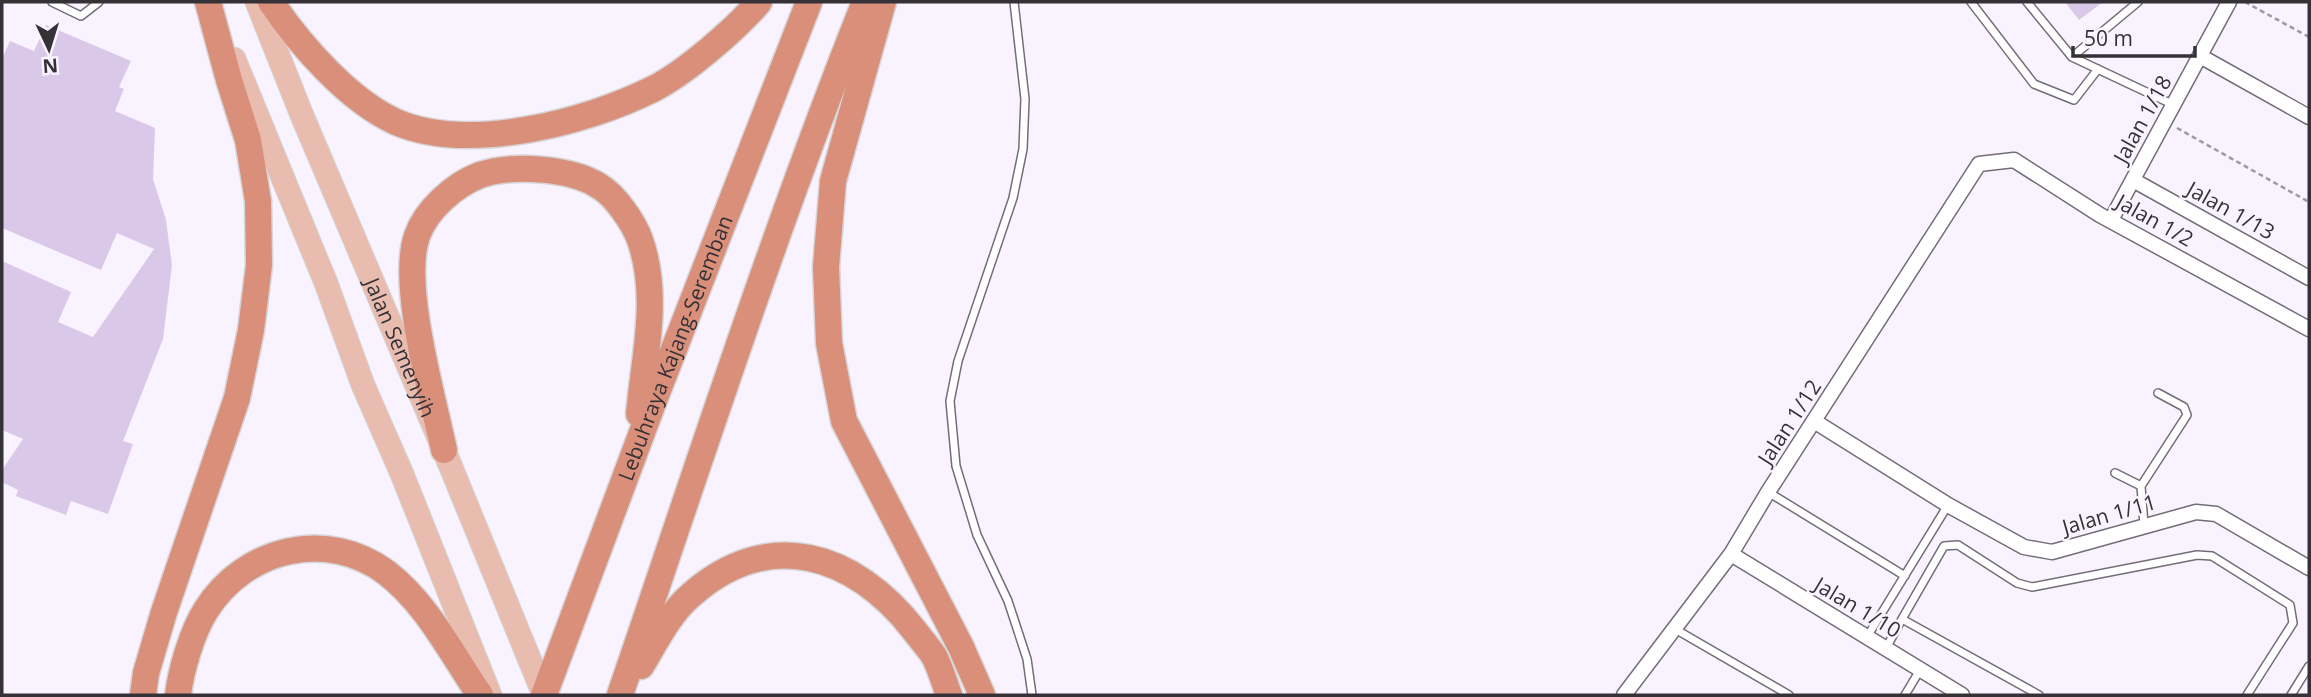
<svg xmlns="http://www.w3.org/2000/svg" width="2311" height="697" font-family="'Open Sans',sans-serif">
  <style>
    .building { fill: #dac8e9 }
    .lines { fill: none; stroke-linecap: round; stroke-linejoin: round }
    .lane-casing { stroke: #736d79; stroke-width: 10 }
    .street-casing { stroke: #736d79; stroke-width: 17 }
    .primary-casing { stroke: #d7d6d7; stroke-width: 25 }
    .highway-casing { stroke: #d7d6d7; stroke-width: 29 }
    .path { stroke: #9e99a2; stroke-width: 2.5; stroke-dasharray: 5 3.5; stroke-linecap: butt }
    .lane { stroke: #fff; stroke-width: 7 }
    .street { stroke: #fff; stroke-width: 14 }
    .primary { stroke: #e9bcb0; stroke-width: 23 }
    .highway { stroke: #da8f7b; stroke-width: 26 }
    .labels { text-anchor: middle; dominant-baseline: central; stroke-width: 5; stroke-linejoin: round; paint-order: stroke }
    .street-label { font-size: 21px; fill: #353237; stroke: #f9f2ff }
  </style>
  <rect width="100%" height="100%" fill="#f9f2ff"/>
  <path class="building" d="M2065,2H2103L2079,20Z
    M46,25L131,61L119,87L124,89L115,111L155,128L153,179L166,220L172,265L163,339L123,441L133,444L108,514L71,501L66,515L16,496L18,490L2,482V470L23,439L2,430V261L71,292L58,322L93,337L154,249L117,233L101,270L2,228V59L10,41L34,51Z"/>
  <g class="lines">
    <g class="lane-casing">
      <path id="lane" d="M52,2L81,16L99,2
        M1014,2L1025,99L1023,149L1013,198L958,361L950,401L956,466L977,535L1008,601L1027,659L1032,695
        M1971,2L2034,84L2074,100L2098,69
        M2027,2L2072,57L2174,105
        M2072,57L2138,2
        M2115,473L2141,486
        M1768,492L1905,576
        M2144,525L2141,486L2187,415L2184,407L2158,393
        M1675,629L1789,695
        M1867,637L1948,505
        M1886,648L1902,619
        M1905,695L1920,670
        M2039,695L1902,619L1944,546L1958,545L2017,583L2032,587L2197,555L2212,556L2290,605L2293,623L2247,695
        M2291,695L2309,666"/>
    </g>
    <g class="street-casing">
      <path id="street" d="M2200,56L2309,117
        M2133,180L2309,278
        M2111,220L2229,2
        M1814,421L1948,505L2024,547L2052,552L2196,512L2216,514L2309,568
        M1731,554L1962,695
        M1624,695L1731,554L1768,492L1979,164L2014,160L2100,215L2309,329"/>
    </g>
    <g class="primary-casing">
      <g id="primary">
        <path id="s1" d="M257,2L301,113L444,450L544,695"/>
        <path d="M234,59L326,283L363,385L402,474L490,695"/>
      </g>
    </g>
    <g class="highway-casing">
      <g id="highway">
        <path d="M271,2C300,45 348,100 396,122C468,153 585,123 653,89C685,73 736,29 759,2"/>
        <path d="M883,2L833,181L826,267L829,343L844,421L961,647L982,695"/>
        <path d="M444,450C433,398 400,284 417,236C426,210 454,185 480,175C512,164 571,168 599,186C615,195 634,223 640,240C660,297 644,357 639,414"/>
        <path d="M641,666C655,643 669,614 690,596C768,526 854,553 914,630C920,638 928,647 934,656C940,667 944,682 949,695"/>
        <path d="M143,695L146,673L164,612L237,398L251,330L259,265L258,201L248,140L229,80L208,2"/>
        <path d="M178,695C181,670 192,632 206,610C245,548 327,528 387,573C428,605 451,653 480,695"/>
        <path id="s2" d="M544,695L653,403L809,2"/>
        <path d="M620,695C699,464 774,230 865,2"/>
      </g>
    </g>
    <path class="path" d="M2245,2L2309,37
      M2177,128L2309,202"/>
    <use href="#lane" class="lane"/>
    <use href="#street" class="street"/>
    <use href="#primary" class="primary"/>
    <use href="#highway" class="highway"/>
  </g>
  <g class="labels">
    <g class="street-label">
      <text transform="translate(2142 119) rotate(-61)">Jalan 1/18</text>
      <text transform="translate(2231 210) rotate(29)">Jalan 1/13</text>
      <text transform="translate(2155 220) rotate(29)">Jalan 1/2</text>
      <text stroke="none"><textPath href="#s1" startOffset="374">Jalan Semenyih</textPath></text>
      <text stroke="none"><textPath href="#s2" startOffset="371">Lebuhraya Kajang-Seremban</textPath></text>
      <text transform="translate(1789 422) rotate(-57)">Jalan 1/12</text>
      <text transform="translate(2109 514) rotate(-16)">Jalan 1/11</text>
      <text transform="translate(1858 607) rotate(31)">Jalan 1/10</text>
    </g>
  </g>
  <rect width="2311" height="697" fill="none" stroke="#353237" stroke-width="7"/>
  <g transform="translate(49 49) rotate(176)" stroke="#f9f2ff" stroke-width="5" paint-order="stroke">
  <path d="M0-5L12 26L0 18L-12 26Z" fill="#353237"/>
  <text y="-10" font-size="19" font-weight="bold" text-anchor="middle" fill="#353237">N</text>
  </g>
  <path d="M2073 46v10h122v-10" fill="none" stroke="#353237" stroke-width="3.5"/>
  <text x="2084" y="46" font-size="21" fill="#353237" stroke="#f9f2ff" stroke-width="5" paint-order="stroke">50 m</text>
</svg>
